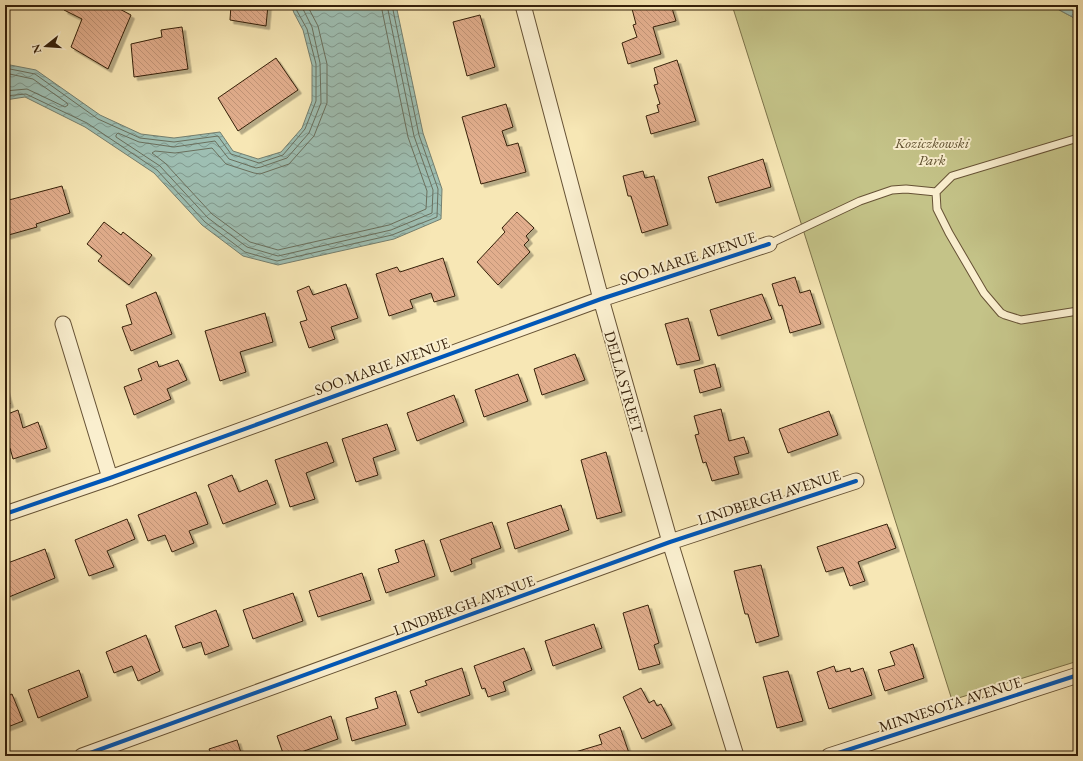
<svg xmlns="http://www.w3.org/2000/svg" width="1083" height="761" font-family="'EB Garamond',serif">
  <style>
    .park { fill: #c4c388; stroke: #7c7249 }
    .water { fill: url(#water-waves); stroke: #747f6f }
    .lines { fill: none; stroke-linecap: round; stroke-linejoin: round }
    .shore { stroke: #6a705e; stroke-width: 1 }
    .building { fill: url(#building-back-hatch); stroke: #35200a; filter: url(#shadow) }
    .service-casing { stroke: #665235; stroke-width: 9 }
    .minor-casing { stroke: #665235; stroke-width: 17 }
    .service { stroke: #faefcf; stroke-width: 7 }
    .minor { stroke: #faefcf; stroke-width: 15 }
    .cycleway-casing { stroke: #faefcf; stroke-width: 6 }
    .cycleway { stroke: #0057b8; stroke-width: 4 }
    .labels { text-anchor: middle; dominant-baseline: central; stroke-width: 4; stroke-linejoin: round; paint-order: stroke }
    .park-label { font-size: 15px; font-style: italic; fill: #605130; stroke: #faefcf }
    .street-label { font-size: 15px; fill: #35200a; stroke: #faefcf }
  </style>
  <defs>
    <pattern id="water-waves" width="16" height="10" patternUnits="userSpaceOnUse"><rect width="16" height="10" fill="#9ebfb3"/><path d="M0 5q4-4 8 0t8 0" fill="none" stroke="#829b90"/></pattern>
    <pattern id="building-back-hatch" width="6" height="6" patternUnits="userSpaceOnUse"><rect width="6" height="6" fill="#e2ae8d"/><path d="M-1 5l2 2M0 0l6 6M5-1l2 2" fill="none" stroke="#c29578"/></pattern>
    <filter id="shadow"><feDropShadow dx="3.5" dy="3.5" stdDeviation="0" flood-color="#0004"/></filter>
  </defs>
  <rect width="100%" height="100%" fill="#f7e7b5"/>
  <filter id="stains"><feTurbulence type="fractalNoise" baseFrequency=".005" numOctaves="4"/><feColorMatrix values="0 0 0 0 .2 0 0 0 0 .09 0 0 0 0 .02 0 0 0 .5 -.17"/></filter>
  <radialGradient id="worn" r=".72"><stop offset=".6" stop-color="#630" stop-opacity="0"/><stop offset="1" stop-color="#630" stop-opacity=".3"/></radialGradient>
  <path class="park" d="M732,5H1050L1078,20V661L952,700Z"/>
  <path class="water" d="M291,5H396L423,133L442,189L441,219L394,239L278,265L243,256L202,225L154,173L85,127L25,97L5,100V64L36,70L100,115L141,134L174,138L220,132L233,151L258,159L281,152L302,128L312,101V65L303,30L294,13Z
    M1050,5H1078V20Z"/>
  <g class="lines">
    <path class="shore" d="M301,5L312,27L320,63L321,103L309,133L287,158L261,167L256,168L229,159L215,141L174,147L139,142L118,133L116,135V137L160,166L208,218L247,247L278,256L391,230L432,213L433,190L414,136L387,5
      M307,5L318,26L327,64V103L314,136L289,164L260,174L254,173L226,164L212,148L175,153L155,151L152,153L165,163L212,214L250,242L278,250L389,225L426,209L427,191L408,137L381,5
      M5,68L35,74L98,119L140,138L174,142L218,136L231,154L259,163L283,155L305,129L316,101V64L307,29L297,11L295,5
      M5,73L33,79L67,103L68,105L65,107L27,89L5,91
      M5,96L26,94L87,123L157,170L205,222L245,252L277,261L392,235L437,217L438,189L419,135L392,5"/>
  </g>
  <path class="building" d="M66,5H112L131,15L108,69L71,47L82,19L64,10Z
    M231,5H268L266,26L230,20Z
    M631,5H671L676,21L653,27L661,54L628,64L622,43L637,37L633,25L636,24Z
    M480,15L495,67L467,76L453,22Z
    M182,27L188,69L134,77L131,44L162,37L161,30Z
    M276,58L298,90L238,131L218,98Z
    M677,60L696,121L651,134L646,116L659,112L657,105L660,104L654,85L658,84L654,68Z
    M506,104L513,127L502,131L507,146L518,143L526,172L481,184L462,117Z
    M763,159L771,187L716,203L708,177Z
    M643,171L645,178L654,176L668,225L642,233L631,196H628L623,176Z
    M62,186L70,213L36,224L37,227L5,236V201Z
    M517,212L534,228L526,236L529,240L524,245L530,252L498,285L477,262L505,232L502,228Z
    M104,222L121,235L123,232L152,255L129,285L98,261L102,256L87,244Z
    M443,258L455,296L434,302L431,293L410,300L413,308L389,316L376,274L397,267L400,272Z
    M795,277L800,293L810,290L821,324L790,333L782,305L779,306L772,284Z
    M346,284L358,318L331,327L335,339L309,348L300,322L307,320L297,291L309,286L313,295Z
    M156,292L172,334L131,351L122,327L132,324L126,305Z
    M762,294L772,319L718,336L710,310Z
    M265,313L273,342L240,352L246,372L220,381L205,331Z
    M688,318L700,360L677,365L665,324Z
    M575,354L585,380L542,395L534,369Z
    M178,360L187,380L167,389L171,399L134,415L124,387L142,380L138,369L157,361L159,367Z
    M715,364L721,387L700,393L694,370Z
    M518,374L528,401L484,417L475,390Z
    M5,387L10,404L5,405Z
    M454,395L464,422L417,441L407,413Z
    M721,409L729,441L744,437L749,453L734,457L739,474L712,481L706,462L703,463L695,435L699,434L694,416Z
    M18,410L23,428L38,422L47,448L13,459L10,448L5,450V415Z
    M829,411L838,435L788,453L779,429Z
    M387,424L396,450L373,458L378,475L356,482L342,439Z
    M327,442L334,462L306,473L315,499L290,507L275,460Z
    M606,452L622,512L597,519L581,460Z
    M232,475L239,492L267,480L276,504L223,524L208,485Z
    M196,492L208,524L189,531L194,543L172,552L165,535L148,541L138,515Z
    M561,505L569,530L515,549L507,523Z
    M127,519L135,539L107,551L114,567L89,576L75,540Z
    M492,522L501,548L471,559L472,564L451,572L440,540Z
    M887,524L896,548L858,562L865,581L850,586L843,567L826,572L817,547Z
    M424,540L435,576L386,593L378,569L399,562L395,550Z
    M45,549L55,578L9,597L5,585V564Z
    M761,565L779,636L756,643L748,614H745L734,571Z
    M362,573L371,600L318,617L309,591Z
    M293,593L303,621L253,639L243,610Z
    M648,605L659,643L654,645L660,664L639,670L623,613Z
    M216,610L229,646L205,655L201,642L183,648L175,626Z
    M594,624L602,648L553,666L545,641Z
    M146,635L160,671L138,681L132,666L114,673L106,652Z
    M913,644L924,678L885,691L878,670L895,665L890,652Z
    M524,648L532,670L503,682L506,691L488,697L485,688L482,689L474,666Z
    M834,666L836,672L850,668L851,672L863,668L872,695L829,709L817,672Z
    M462,668L470,695L418,713L410,691L427,685L425,681Z
    M79,670L88,697L38,718L28,690Z
    M788,671L803,721L777,728L763,677Z
    M641,688L649,703L654,700L657,706L661,704L672,725L642,739L623,697Z
    M396,691L406,725L352,741L346,718L378,708L375,698Z
    M12,694L23,721L5,728V697Z
    M331,716L338,739L290,756H284L277,736Z
    M620,727L630,756H573L572,753L602,744L599,735Z
    M237,740L242,756H212L209,749Z"/>
  <g class="lines">
    <g class="service-casing">
      <path id="service" d="M1078,138L952,176L936,192L937,209L949,233L984,293L1001,313L1005,315L1021,320L1078,311
        M769,244L860,201L892,190L906,189L936,192"/>
    </g>
    <g class="minor-casing">
      <path id="minor" d="M523,5L601,299L670,542L736,756
        M63,324L110,478
        M5,514L110,478L601,299L769,244
        M82,756L670,542L856,481
        M829,756L1078,675"/>
    </g>
    <use href="#service" class="service"/>
    <use href="#minor" class="minor"/>
    <g class="cycleway-casing">
      <path id="cycleway" d="M5,514L110,478L601,299L769,244
        M82,756L670,542L856,481
        M829,756L1078,675"/>
    </g>
    <use href="#cycleway" class="cycleway"/>
  </g>
  <g class="labels">
    <g class="park-label">
      <text x="932" y="142">Koziczkowski<tspan x="932" dy="17">Park</tspan></text>
    </g>
    <g class="street-label">
      <text transform="translate(688 258) rotate(-18)">SOO MARIE AVENUE</text>
      <text transform="translate(382 366) rotate(-20)">SOO MARIE AVENUE</text>
      <text transform="translate(624 382) rotate(74)">DELLA STREET</text>
      <text transform="translate(769 497) rotate(-18)">LINDBERGH AVENUE</text>
      <text transform="translate(464 605) rotate(-20)">LINDBERGH AVENUE</text>
      <text transform="translate(950 704) rotate(-18)">MINNESOTA AVENUE</text>
    </g>
  </g>
  <rect width="1083" height="761" fill="none" stroke="#f7e7b5" stroke-width="20"/>
  <rect x="6" y="6" width="1071" height="749" fill="none" stroke="#35200a" stroke-width="2"/>
  <rect x="10" y="10" width="1063" height="741" fill="none" stroke="#35200a"/>
  <g transform="translate(46 46) rotate(253)" stroke="#faefcf" stroke-width="3" paint-order="stroke">
  <path d="M0-3L7 15L0 10L-7 15Z" fill="#35200a"/>
  <text y="-6" font-size="11" font-weight="bold" text-anchor="middle" fill="#35200a">N</text>
  </g>
  <rect width="100%" height="100%" filter="url(#stains)"/>
  <rect width="100%" height="100%" fill="url(#worn)"/>
</svg>
